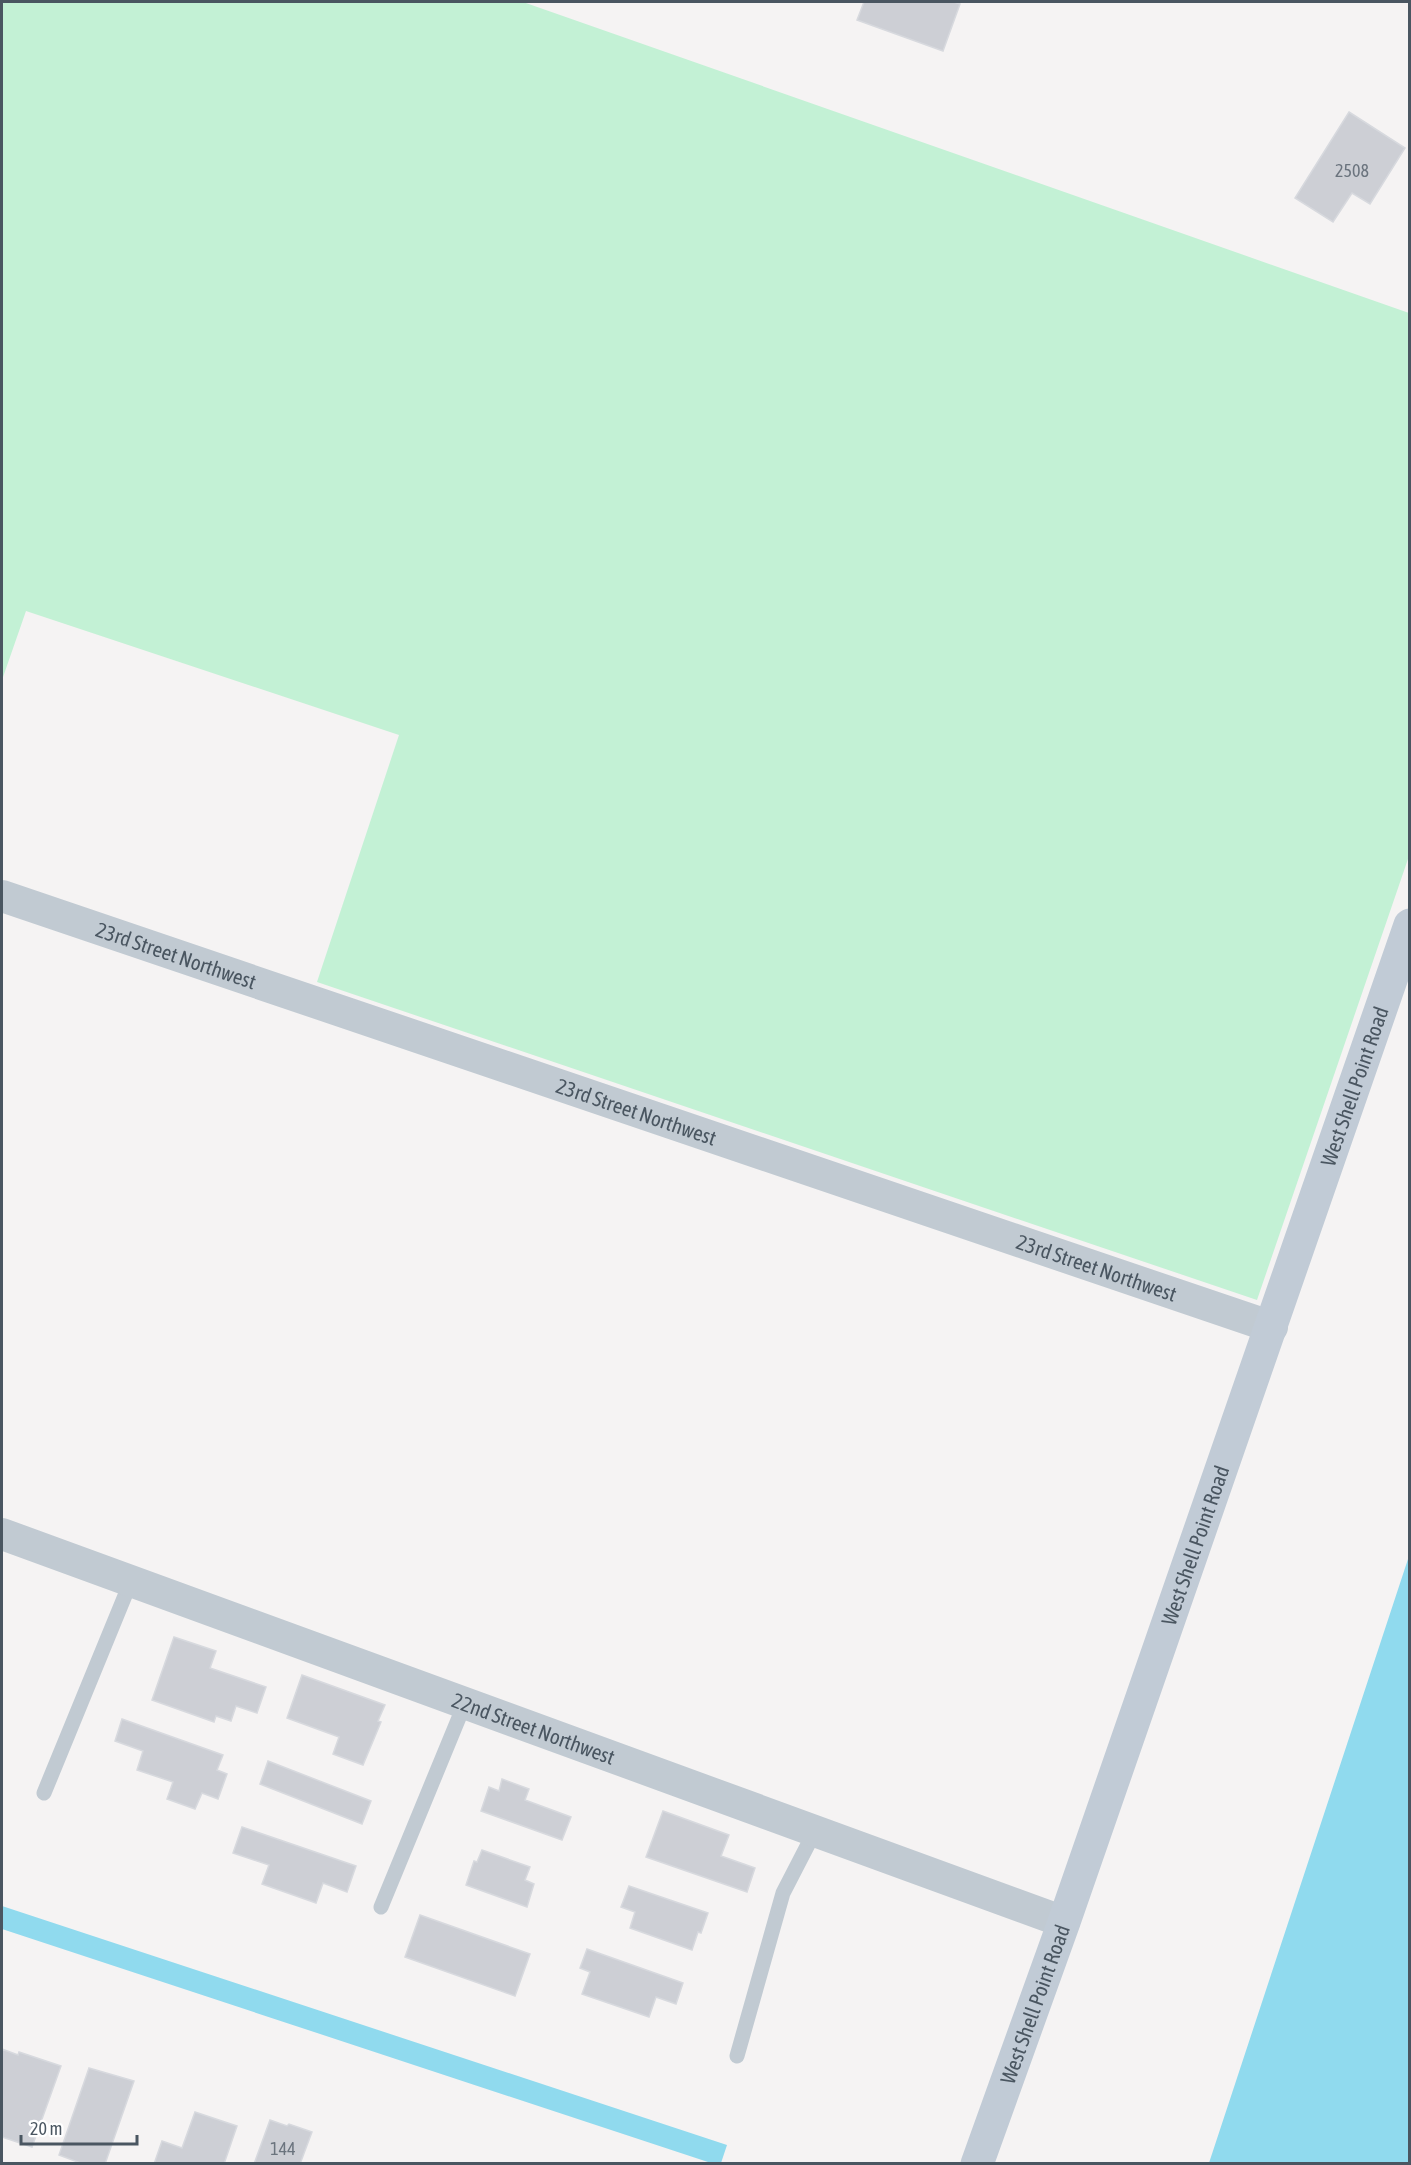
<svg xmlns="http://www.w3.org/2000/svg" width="1411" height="2165" font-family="'Asap Condensed',sans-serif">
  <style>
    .green { fill: #c3f1d5 }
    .water { fill: #90daee }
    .building { fill: #cdcfd5; stroke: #d7d9de; stroke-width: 1.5 }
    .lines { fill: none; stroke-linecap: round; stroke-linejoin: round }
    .lane { stroke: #c1cad2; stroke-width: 15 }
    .street { stroke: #c1cad2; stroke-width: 32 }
    .secondary { stroke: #c1cbd6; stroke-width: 33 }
    .labels { text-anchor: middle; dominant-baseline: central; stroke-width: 5; stroke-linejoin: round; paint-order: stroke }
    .number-label { font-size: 18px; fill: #6b747e }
    .street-label { font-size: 21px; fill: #4a5661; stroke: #fff }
  </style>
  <rect width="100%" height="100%" fill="#f5f3f3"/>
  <path class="green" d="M2,2H523L1409,313V856L1257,1300L317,982L399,735L26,611L2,680Z"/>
  <path class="water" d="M1409,1556V2163H1209Z
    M2,1906L727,2145L721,2163H711L2,1929Z"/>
  <path class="building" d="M864,2H954L960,4L943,51L857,20Z
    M1349,112L1405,148L1370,204L1352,193L1333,222L1295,198Z
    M174,1637L216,1651L210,1668L266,1687L257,1713L236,1706L231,1721L216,1716L214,1722L152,1700Z
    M302,1675L385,1705L378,1721L381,1722L363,1765L333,1754L339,1737L287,1718Z
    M122,1719L223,1755L217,1770L227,1774L218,1799L202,1793L195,1809L167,1799L173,1782L137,1770L143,1751L115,1741Z
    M268,1761L371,1801L362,1824L260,1784Z
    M502,1779L529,1789L525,1800L571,1817L562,1840L481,1811L489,1787L499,1791Z
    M663,1811L729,1835L721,1856L755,1868L747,1892L646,1857Z
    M242,1827L356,1866L347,1892L323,1883L316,1903L262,1884L269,1865L233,1853Z
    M482,1850L530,1867L525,1880L534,1884L527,1907L466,1885L474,1861L477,1862Z
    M629,1886L708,1913L701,1933L698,1932L692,1950L630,1928L635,1912L621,1907Z
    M420,1915L530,1954L515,1996L405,1957Z
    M587,1949L683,1983L676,2004L656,1997L649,2017L582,1994L590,1972L580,1968Z
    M2,2049L18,2055L19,2052L61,2066L32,2147L2,2137Z
    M89,2068L134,2081L105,2164H83L59,2155Z
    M195,2112L237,2126L224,2164H154L162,2141L182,2148Z
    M270,2120L287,2126L289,2124L312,2132L300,2164H254Z"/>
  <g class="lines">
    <path class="lane" d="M44,1793L131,1581
      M381,1907L465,1703
      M737,2056L783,1893L815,1831"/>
    <g class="street">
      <path id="s1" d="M2,896L1272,1327"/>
      <path id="s2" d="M2,1534L1064,1922"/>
    </g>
    <path class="secondary" id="s3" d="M977,2164L1064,1922L1410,925"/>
  </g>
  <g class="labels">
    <g class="number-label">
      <text x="1352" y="170">2508</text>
      <text x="283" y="2148">144</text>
    </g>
    <g class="street-label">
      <text stroke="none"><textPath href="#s1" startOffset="184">23rd Street Northwest</textPath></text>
      <text stroke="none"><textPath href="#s3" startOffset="1142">West Shell Point Road</textPath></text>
      <text stroke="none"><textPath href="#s1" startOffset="670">23rd Street Northwest</textPath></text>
      <text stroke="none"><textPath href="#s1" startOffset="1156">23rd Street Northwest</textPath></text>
      <text stroke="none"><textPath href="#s3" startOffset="656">West Shell Point Road</textPath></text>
      <text stroke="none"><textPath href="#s2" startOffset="566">22nd Street Northwest</textPath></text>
      <text stroke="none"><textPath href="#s3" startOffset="170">West Shell Point Road</textPath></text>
    </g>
  </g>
  <rect width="1411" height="2165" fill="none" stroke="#4a5661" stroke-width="6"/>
  <path d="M21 2135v9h116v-9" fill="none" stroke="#4a5661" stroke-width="3"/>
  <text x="30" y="2135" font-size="18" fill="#4a5661" stroke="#ffffff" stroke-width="4.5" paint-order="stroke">20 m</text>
</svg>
